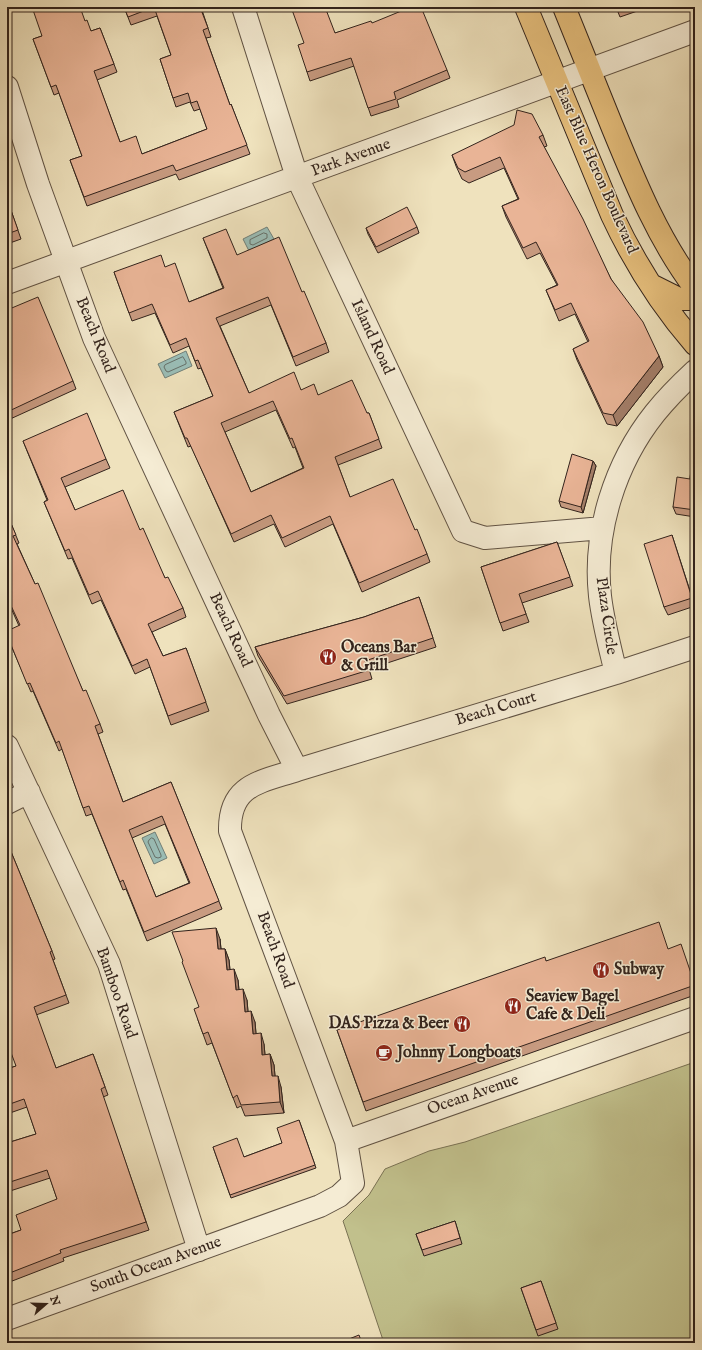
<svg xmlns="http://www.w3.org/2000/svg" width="702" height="1350" font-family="'IM FELL English',serif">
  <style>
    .green { fill: #c1c08c; stroke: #7a7254 }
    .water { fill: #9abdb6; stroke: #707f78 }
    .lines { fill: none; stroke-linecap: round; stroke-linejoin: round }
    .shore { stroke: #667069; stroke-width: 1 }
    .minor-casing { stroke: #615344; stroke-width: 24 }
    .major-casing { stroke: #32231c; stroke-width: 24 }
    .minor { stroke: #f5ecd4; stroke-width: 22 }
    .major { stroke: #e8c17e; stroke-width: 22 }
    .wall { fill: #c89b81; stroke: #32231c; fill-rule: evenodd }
    .shaded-wall { fill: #a37e69; stroke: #32231c }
    .building { fill: #e9b496; stroke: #32231c; fill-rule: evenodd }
    .labels { text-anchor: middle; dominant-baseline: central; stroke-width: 3; stroke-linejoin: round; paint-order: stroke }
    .street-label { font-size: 16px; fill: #32231c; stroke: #f5ecd4 }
    .poi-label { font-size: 16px; font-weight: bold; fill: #32231c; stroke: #f5ecd4; text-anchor: start }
  </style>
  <rect width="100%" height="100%" fill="#efe2bd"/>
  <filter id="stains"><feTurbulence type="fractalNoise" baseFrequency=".005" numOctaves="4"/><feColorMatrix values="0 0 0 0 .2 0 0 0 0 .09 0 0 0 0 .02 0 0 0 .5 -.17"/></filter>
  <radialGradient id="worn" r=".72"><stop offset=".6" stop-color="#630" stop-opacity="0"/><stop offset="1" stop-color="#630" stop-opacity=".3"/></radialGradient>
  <path class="green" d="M695,1062V1343H384L343,1221L369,1195L385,1169L429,1151L465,1142L491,1133Z"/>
  <path class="water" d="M267,227L274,239L249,251L243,239Z
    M186,351L192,366L165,378L158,364Z
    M155,832L167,858L154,864L142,838Z"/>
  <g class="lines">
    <path class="shore" d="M264,233L267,234V238L253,245L250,244V240Z
      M183,357L186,362V364L168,372L166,371L164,367L165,365Z
      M152,838L154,839L161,855V857L158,858L155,857L148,842L149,840Z"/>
    <g class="minor-casing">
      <path id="minor" d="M243,7L297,177L463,531L485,538L603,528
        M7,87L38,184L94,338L269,715L297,770
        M7,283L695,31
        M616,673C610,648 603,622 600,596C593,532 615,463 655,413C667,398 681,384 695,371
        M7,746L109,964L199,1250
        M7,803L29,792
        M346,1141L695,1018
        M7,1319L320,1206L339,1196L353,1183L346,1141L230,831C229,784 261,782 297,770L616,673L695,647"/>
    </g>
    <g class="major-casing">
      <path id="major" d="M526,7L612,215C634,262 661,305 695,344
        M564,7C580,47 596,86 612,126C635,182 658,239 695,288
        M651,285L679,299H695"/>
    </g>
    <use href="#minor" class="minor"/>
    <use href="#major" class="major"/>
  </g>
  <path class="wall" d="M124,7H201L211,37L206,38L230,105L231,104L250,154L179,180L176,174L87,206L70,160L82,156L59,93L54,95L33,39L85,21L91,31L100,28L117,72L97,80L120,142L142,154L207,129L200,109L194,111L190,102L176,107L160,59L171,55L157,16L131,25Z
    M616,7H649L620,17Z
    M372,23L447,70L450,78L397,100L399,107L371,116L354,66L310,81L307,72L304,43L335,33Z
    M543,135L547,146L544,147L611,279L659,356L663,367L617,426L607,424L577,360L573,349L588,342L575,314L559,321L546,290L557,285L540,253L527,259L506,217L502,206L518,199L504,168L469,183L462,179L456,166L452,155Z
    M7,199L21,239L7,244Z
    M417,227L419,233L378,253L368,234L366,228Z
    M203,238L237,255L302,292L326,343L329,352L296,366L271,305L220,326L249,393L301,390L318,395L367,413H369L382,448L338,465L350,497L415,530L427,554L430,562L362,592L333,524L285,547L274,524L234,542L191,446L188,447L174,412L213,396L201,368L198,369L189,346L173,353L155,313L132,321L114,272L165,267L189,302L223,288ZM276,410L293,448L295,447L303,468L251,492L225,432Z
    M7,310L73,381L76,389L8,420L7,418Z
    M695,431V517L676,514L673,507L690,479Z
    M23,441L106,459L110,468L65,487L75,510L140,530L165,578L183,608L186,617L152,632L163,656L186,648L209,711L171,725L150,667L135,674L101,600L92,604L72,558L68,559L44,502L47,500Z
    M593,461L596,466L583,513L561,507L559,501Z
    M7,514L19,543L17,544L83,691L100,724L103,732L98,734L123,802L171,782L222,909L147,941L126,889L123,890L92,814L86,816L62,749L59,751L33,691L31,692L7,636L19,626L7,599ZM165,824L189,883L156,897L132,838Z
    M672,535L695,606L668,615L664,607Z
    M557,542L573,586L522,603L529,622L503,631L481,567Z
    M419,597L436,647L369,669L372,679L287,704L258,656L255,647L364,617Z
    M7,842L52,951L55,959L53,960L69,1003L36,1015L56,1068L93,1054L108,1095L103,1097L149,1230L63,1258L64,1261L7,1283V1235L21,1230L57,1199L50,1178L7,1192V1143L36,1134L27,1107L7,1114V1069L16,1066L11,1021Z
    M220,939L221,949H225L229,960L230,970L238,980L239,990L247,1000L248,1012L255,1022L256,1034L264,1044L265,1055L270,1054L274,1065L275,1076L281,1087L284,1113L245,1116L241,1106L237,1108L212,1043L207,1045L198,1020L199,1007Z
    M668,949L695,984V995L366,1111L337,1030L546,961Z
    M299,1120L316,1168L231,1198L213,1147L244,1157L282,1143Z
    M455,1221L462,1244L424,1256L416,1234Z
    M541,1281L558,1329L538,1336L521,1288Z"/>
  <path class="shaded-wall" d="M659,356L663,367L617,426L613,415Z
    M593,461L596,466L583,513L581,507Z
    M216,928L220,939L222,960L218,949Z
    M225,949L229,960L231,981L227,970Z
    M234,969L238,980L240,1001L236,990Z
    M243,989L247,1000L249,1023L245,1012Z
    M251,1011L255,1022L257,1045L253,1034Z
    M261,1033L264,1044L266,1066L262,1055Z
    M270,1054L274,1065L276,1087L272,1076Z
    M278,1076L281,1087L284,1113L280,1102Z"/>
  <path class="building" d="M32,7H80L85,21L87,20L91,31L100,28L114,64L94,71L120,142L136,136L142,154L207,129L197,101L191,103L188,93L173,98L160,59L171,55L154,7L128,17L124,7H200L208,28L203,30L230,105L231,104L247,145L176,171L173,165L84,197L70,160L82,156L56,85L51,87L33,39L42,36Z
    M291,7H325L335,33L371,21L372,23L411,7H421L447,70L394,92L396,99L368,108L351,58L307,72L298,45L304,43Z
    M616,7H624L617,10Z
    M695,61V67L693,62Z
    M517,110L532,114L543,135L539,137L583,219L611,279L643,322L659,356L613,415L603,413L573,349L589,341L571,303L555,310L546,290L558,285L536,242L523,248L502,206L519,199L500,157L465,172L458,168L452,155L514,125Z
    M7,199L18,230L7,234Z
    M407,207L417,227L376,247L366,228Z
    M226,229L237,255L279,237L302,292L304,291L326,343L293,357L268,297L216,318L249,393L294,372L301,390L314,384L318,395L352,380L367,413H369L379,439L335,457L350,497L393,479L415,530L417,529L427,554L359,583L330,516L282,538L271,515L231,534L187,438H185L174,412L213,396L198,360L195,361L186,338L170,345L152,304L129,313L114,272L161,255L165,267L175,263L189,302L224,288L203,238ZM273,401L290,439L292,438L304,468L251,492L221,423Z
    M38,297L73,381L7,412V310Z
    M87,413L106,459L61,478L75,510L123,490L140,530L143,528L165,578L168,577L183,608L148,624L163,656L186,648L206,702L168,716L147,659L132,666L98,591L89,595L69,549L65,551L44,502L48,500L23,441Z
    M695,431V510L673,507L677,477L690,479Z
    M572,454L593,461L581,507L559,501Z
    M7,514L16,535L13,536L35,584L38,583L83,691L86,690L100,724L95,726L123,802L171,782L219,901L144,932L123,880L120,882L89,806L83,808L59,741L56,743L30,683L27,684L7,635V631L20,625L7,597ZM162,816L190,883L156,897L129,830Z
    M672,535L692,598L664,607L644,544Z
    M557,542L570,577L519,594L526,614L500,623L481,567Z
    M419,597L433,638L365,661L369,670L284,696L255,647L364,617Z
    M7,842L52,951L50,952L66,995L34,1007L56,1068L93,1054L105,1087L101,1089L146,1222L60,1250L61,1253L7,1274V1235L21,1230L16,1215L57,1199L47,1170L7,1183V1143L36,1134L24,1099L7,1105V1069L16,1066L7,1042V1023L11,1021L7,1010Z
    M659,922L668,949L681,944L695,985L363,1102L337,1030L545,957L546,961Z
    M216,928L218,949H225L227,970L234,969L236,990L243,989L245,1012L251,1011L253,1034L261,1033L262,1055L270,1054L272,1076H278L280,1102L241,1105L237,1095L233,1098L208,1032L203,1034L194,1009L199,1007L182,962L183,961L172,932Z
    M299,1120L315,1165L230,1195L213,1147L237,1138L244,1157L282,1143L277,1128Z
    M455,1221L460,1238L422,1250L416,1234Z
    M541,1281L556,1323L536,1330L521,1288Z
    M359,1335L362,1343H339Z"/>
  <defs>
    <g id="restaurant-disc" transform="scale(0.9)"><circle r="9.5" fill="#8f2418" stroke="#f5ecd4"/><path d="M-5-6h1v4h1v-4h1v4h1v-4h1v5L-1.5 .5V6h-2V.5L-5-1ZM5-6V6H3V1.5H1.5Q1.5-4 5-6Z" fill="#fff"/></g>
    <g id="cafe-disc" transform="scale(0.9)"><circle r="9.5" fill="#8f2418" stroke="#f5ecd4"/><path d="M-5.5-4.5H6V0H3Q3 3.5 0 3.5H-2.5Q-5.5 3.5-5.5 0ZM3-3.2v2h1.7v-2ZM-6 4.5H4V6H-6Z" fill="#fff"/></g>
  </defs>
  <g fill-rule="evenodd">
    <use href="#restaurant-disc" x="328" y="657"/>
    <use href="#restaurant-disc" x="601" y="970"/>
    <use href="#restaurant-disc" x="513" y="1006"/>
    <use href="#restaurant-disc" x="462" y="1024"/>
    <use href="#cafe-disc" x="384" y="1053"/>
  </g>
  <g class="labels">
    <g class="street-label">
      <text transform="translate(351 158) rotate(-20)">Park Avenue</text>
      <text transform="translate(596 170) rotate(66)">East Blue Heron Boulevard</text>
      <text transform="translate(95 335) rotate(68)">Beach Road</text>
      <text transform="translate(372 337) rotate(65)">Island Road</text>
      <text transform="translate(606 616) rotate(82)">Plaza Circle</text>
      <text transform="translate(230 630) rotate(65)">Beach Road</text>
      <text transform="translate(496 709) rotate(-17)">Beach Court</text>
      <text transform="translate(275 950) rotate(70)">Beach Road</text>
      <text transform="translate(116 993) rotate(71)">Bamboo Road</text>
      <text transform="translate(473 1095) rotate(-19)">Ocean Avenue</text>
      <text transform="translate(156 1265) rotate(-20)">South Ocean Avenue</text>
    </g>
    <g class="poi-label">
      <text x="341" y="648">Oceans Bar<tspan x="341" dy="18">&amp; Grill</tspan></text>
      <text x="614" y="970">Subway</text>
      <text x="526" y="997">Seaview Bagel<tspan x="526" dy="18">Cafe &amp; Deli</tspan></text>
      <text x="449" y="1024" text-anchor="end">DAS Pizza &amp; Beer</text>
      <text x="397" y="1053">Johnny Longboats</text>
    </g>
  </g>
  <rect width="702" height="1350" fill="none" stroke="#efe2bd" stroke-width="24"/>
  <rect x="8" y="8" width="686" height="1334" fill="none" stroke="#32231c" stroke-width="2"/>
  <rect x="12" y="12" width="678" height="1326" fill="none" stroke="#32231c"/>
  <g transform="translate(46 1304) rotate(70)" stroke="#f5ecd4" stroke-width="3" paint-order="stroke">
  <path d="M0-3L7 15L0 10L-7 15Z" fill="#32231c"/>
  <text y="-6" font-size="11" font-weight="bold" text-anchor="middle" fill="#32231c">N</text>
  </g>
  <rect width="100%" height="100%" filter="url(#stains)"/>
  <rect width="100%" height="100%" fill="url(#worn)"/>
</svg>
